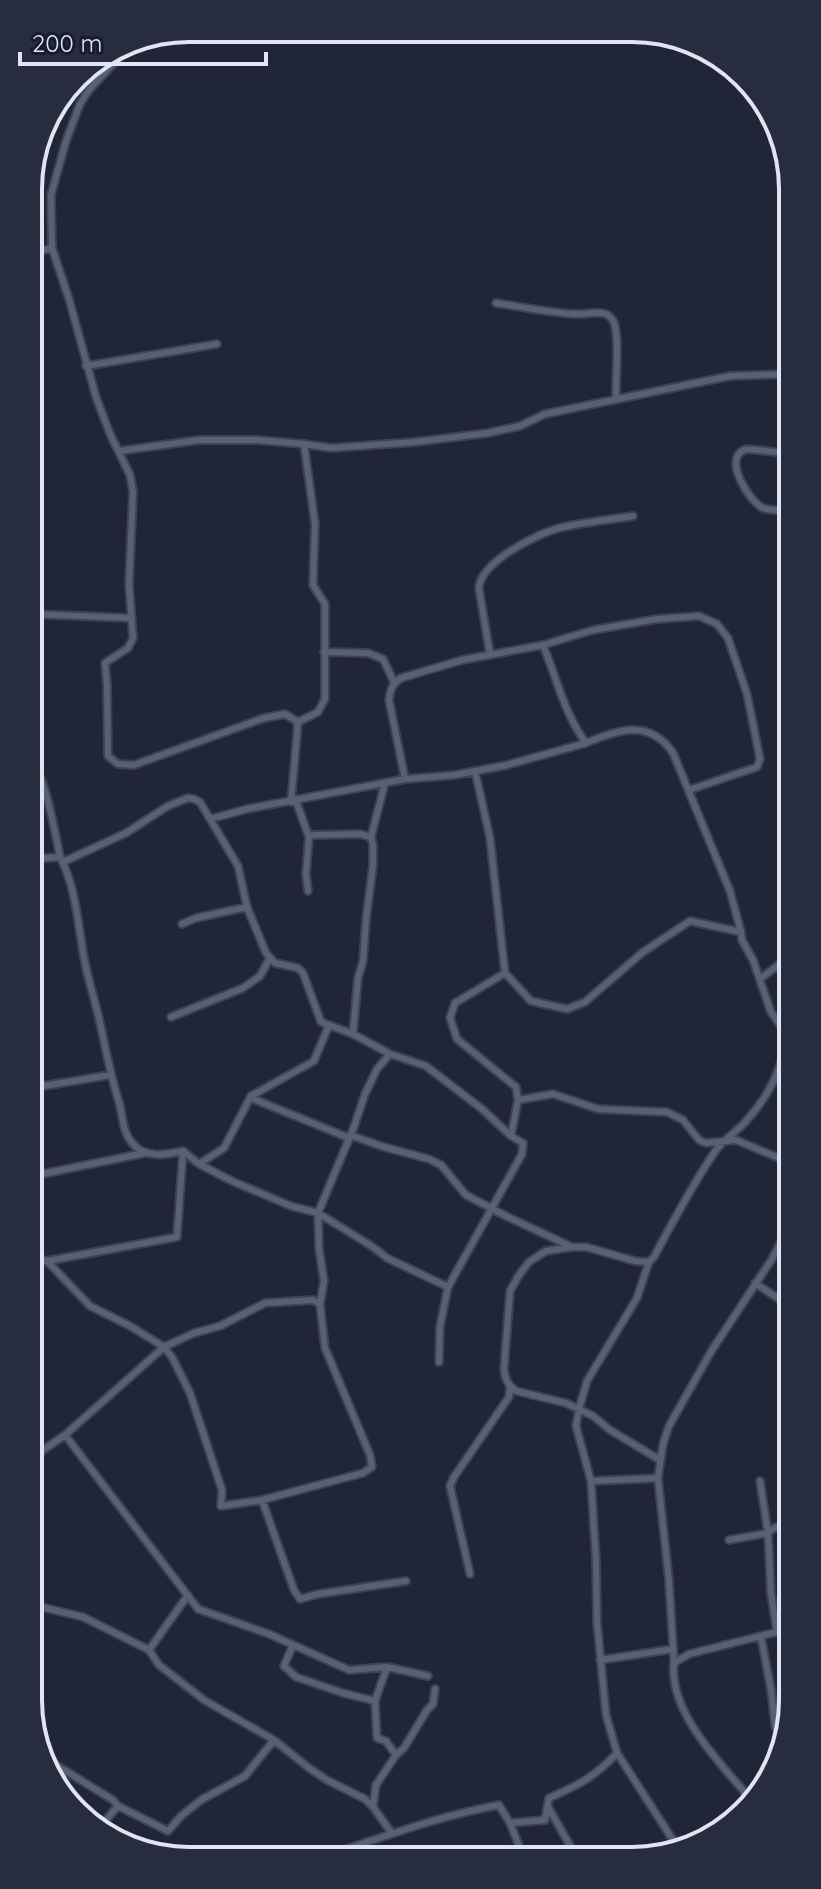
<svg xmlns="http://www.w3.org/2000/svg" width="821" height="1889" font-family="Quicksand,sans-serif">
  <style>
    .lines { fill: none; stroke-linecap: round; stroke-linejoin: round }
    .street-casing { stroke: #3e4251; stroke-width: 10 }
    .street { stroke: #586075; stroke-width: 6 }
    .rim { fill: none; stroke: #e1e5f1; stroke-width: 4 }
  </style>
  <rect width="100%" height="100%" fill="#202638"/>
  <g class="lines">
    <g class="street-casing">
      <path id="street" d="M137,38L89,90L80,104L66,141L51,195L52,248L69,299L96,397L110,434L130,475L133,492L129,584L133,638L128,648L105,663L107,685L108,756L118,764L134,765L264,718L285,714L298,722L291,802
        M29,254L52,248
        M496,303C523,307 550,313 576,314C587,315 604,308 612,319C621,330 615,382 616,399
        M86,366L217,344
        M119,451L199,440H258L304,444L331,448L415,442L488,433L520,426L545,414L730,376L788,374
        M789,453C778,454 750,447 744,450C723,460 749,501 763,508C771,511 780,510 789,510
        M30,614L131,618
        M543,645C557,679 564,713 586,743C619,729 650,719 673,753L730,891L741,932L742,940L753,960L771,1012L789,1038C778,1073 772,1092 747,1120C738,1131 725,1138 716,1150C693,1184 673,1221 654,1257L649,1262L635,1261L586,1247H572L546,1251L529,1262L519,1275L510,1291L504,1369C505,1379 508,1385 516,1391L566,1403L593,1416L610,1430L660,1460
        M324,652L368,653L383,659L394,682
        M490,654L479,589C479,563 536,534 559,528C583,522 609,520 633,516
        M298,722L318,712L325,699V604L313,585L315,524L304,444
        M30,724L38,774
        M30,771C32,771 35,771 37,773C46,780 57,842 60,857
        M475,771L490,838L505,973L531,1001L567,1009L585,1002L643,952L690,921L741,932
        M405,779L389,700C390,690 392,684 401,678L462,660L543,645L593,630L657,619L699,616L717,624L728,638L747,694L760,759L757,767L689,790
        M296,801L309,837
        M210,819L247,809L405,779L455,775L507,765L586,743
        M31,859L60,857C76,887 78,925 84,958C88,979 94,998 99,1018C105,1046 110,1074 119,1102C123,1116 122,1131 132,1143C145,1159 165,1155 183,1151L199,1164L234,1182L291,1206L318,1213L373,1247L387,1258L448,1287
        M63,862L126,833L168,806L188,798L194,799L200,802L238,866L247,907L266,953L275,963L298,968L303,973L321,1022L353,1034L390,1054
        M308,891L306,874L309,837L314,835L360,834L371,837
        M182,924L196,918L247,907
        M505,973L455,1003L450,1018L457,1039L516,1087L518,1100
        M760,979L790,956
        M171,1017L243,988L260,976L270,958
        M353,1034L358,978L363,961L366,920L373,865V845L371,837L385,783
        M31,1088L110,1075
        M251,1096L256,1100L349,1138L350,1135L384,1147L429,1159L441,1165L466,1195L508,1217L572,1247
        M199,1164L224,1148L251,1096L314,1061L329,1025
        M32,1176L145,1153
        M32,1258L47,1261L177,1237L183,1152
        M47,1261L90,1306L130,1326L164,1347L65,1435
        M649,1262L637,1298L587,1381L579,1409L576,1426L591,1481L596,1560L597,1622L606,1715L617,1753L680,1851
        M755,1283L791,1307
        M320,1304L325,1348L370,1455L372,1467L363,1473L262,1500L221,1506L222,1490L190,1393L172,1357L164,1347L194,1333L220,1326L265,1303L313,1300L320,1304L324,1281L319,1248L318,1213L354,1127L365,1094L377,1069L390,1054L426,1066L482,1109L511,1136L518,1100L553,1094L598,1109L667,1112L683,1120L699,1140L706,1143L736,1140L791,1163
        M439,1362L440,1326L448,1287L522,1154L523,1143L511,1136
        M32,1463L43,1450L65,1435L198,1609L269,1634L349,1670L387,1667L428,1676
        M591,1481L658,1478
        M262,1500L294,1590L300,1599L318,1594L406,1581
        M729,1540L768,1533L760,1481
        M470,1574L450,1486L454,1477L509,1397L510,1386
        M33,1605L83,1617L149,1650L159,1665L204,1700L274,1740L309,1768L327,1780L365,1799L373,1807L391,1832
        M777,1632L771,1594L768,1533L774,1528L792,1522
        M761,1637L771,1690L775,1725L781,1739
        M293,1645L284,1666L296,1677L343,1693L375,1701
        M149,1650L188,1595
        M600,1660L673,1649
        M674,1663L689,1654L792,1628
        M396,1755L404,1748L427,1710L433,1704L435,1689
        M43,1757L113,1800L118,1806L168,1831L181,1816L201,1800L245,1776L274,1740
        M754,1803C724,1767 668,1713 674,1663L669,1581L658,1478L663,1444L669,1426L712,1350L772,1259L791,1222
        M373,1807L376,1785L396,1755L386,1741L377,1738L375,1701L387,1667
        M548,1807L576,1856
        M510,1823L523,1856
        M99,1828L118,1806
        M322,1857C381,1838 438,1816 499,1805L510,1823L545,1820L549,1798C577,1786 596,1776 617,1753"/>
    </g>
    <use href="#street" class="street"/>
  </g>
  <path d="M0 0H821V1889H0ZM189 42H632A147 147 0 0 1 779 189V1700A147 147 0 0 1 632 1847H189A147 147 0 0 1 42 1700V189A147 147 0 0 1 189 42Z" fill="#272d3e" fill-rule="evenodd"/>
  <path class="rim" d="M189 42H632A147 147 0 0 1 779 189V1700A147 147 0 0 1 632 1847H189A147 147 0 0 1 42 1700V189A147 147 0 0 1 189 42Z"/>
  <path d="M20 52v12h246v-12" fill="none" stroke="#e1e5f1" stroke-width="4"/>
  <text x="32" y="52" font-size="24" fill="#e1e5f1" stroke="#171d2e" stroke-width="6" paint-order="stroke">200 m</text>
</svg>
